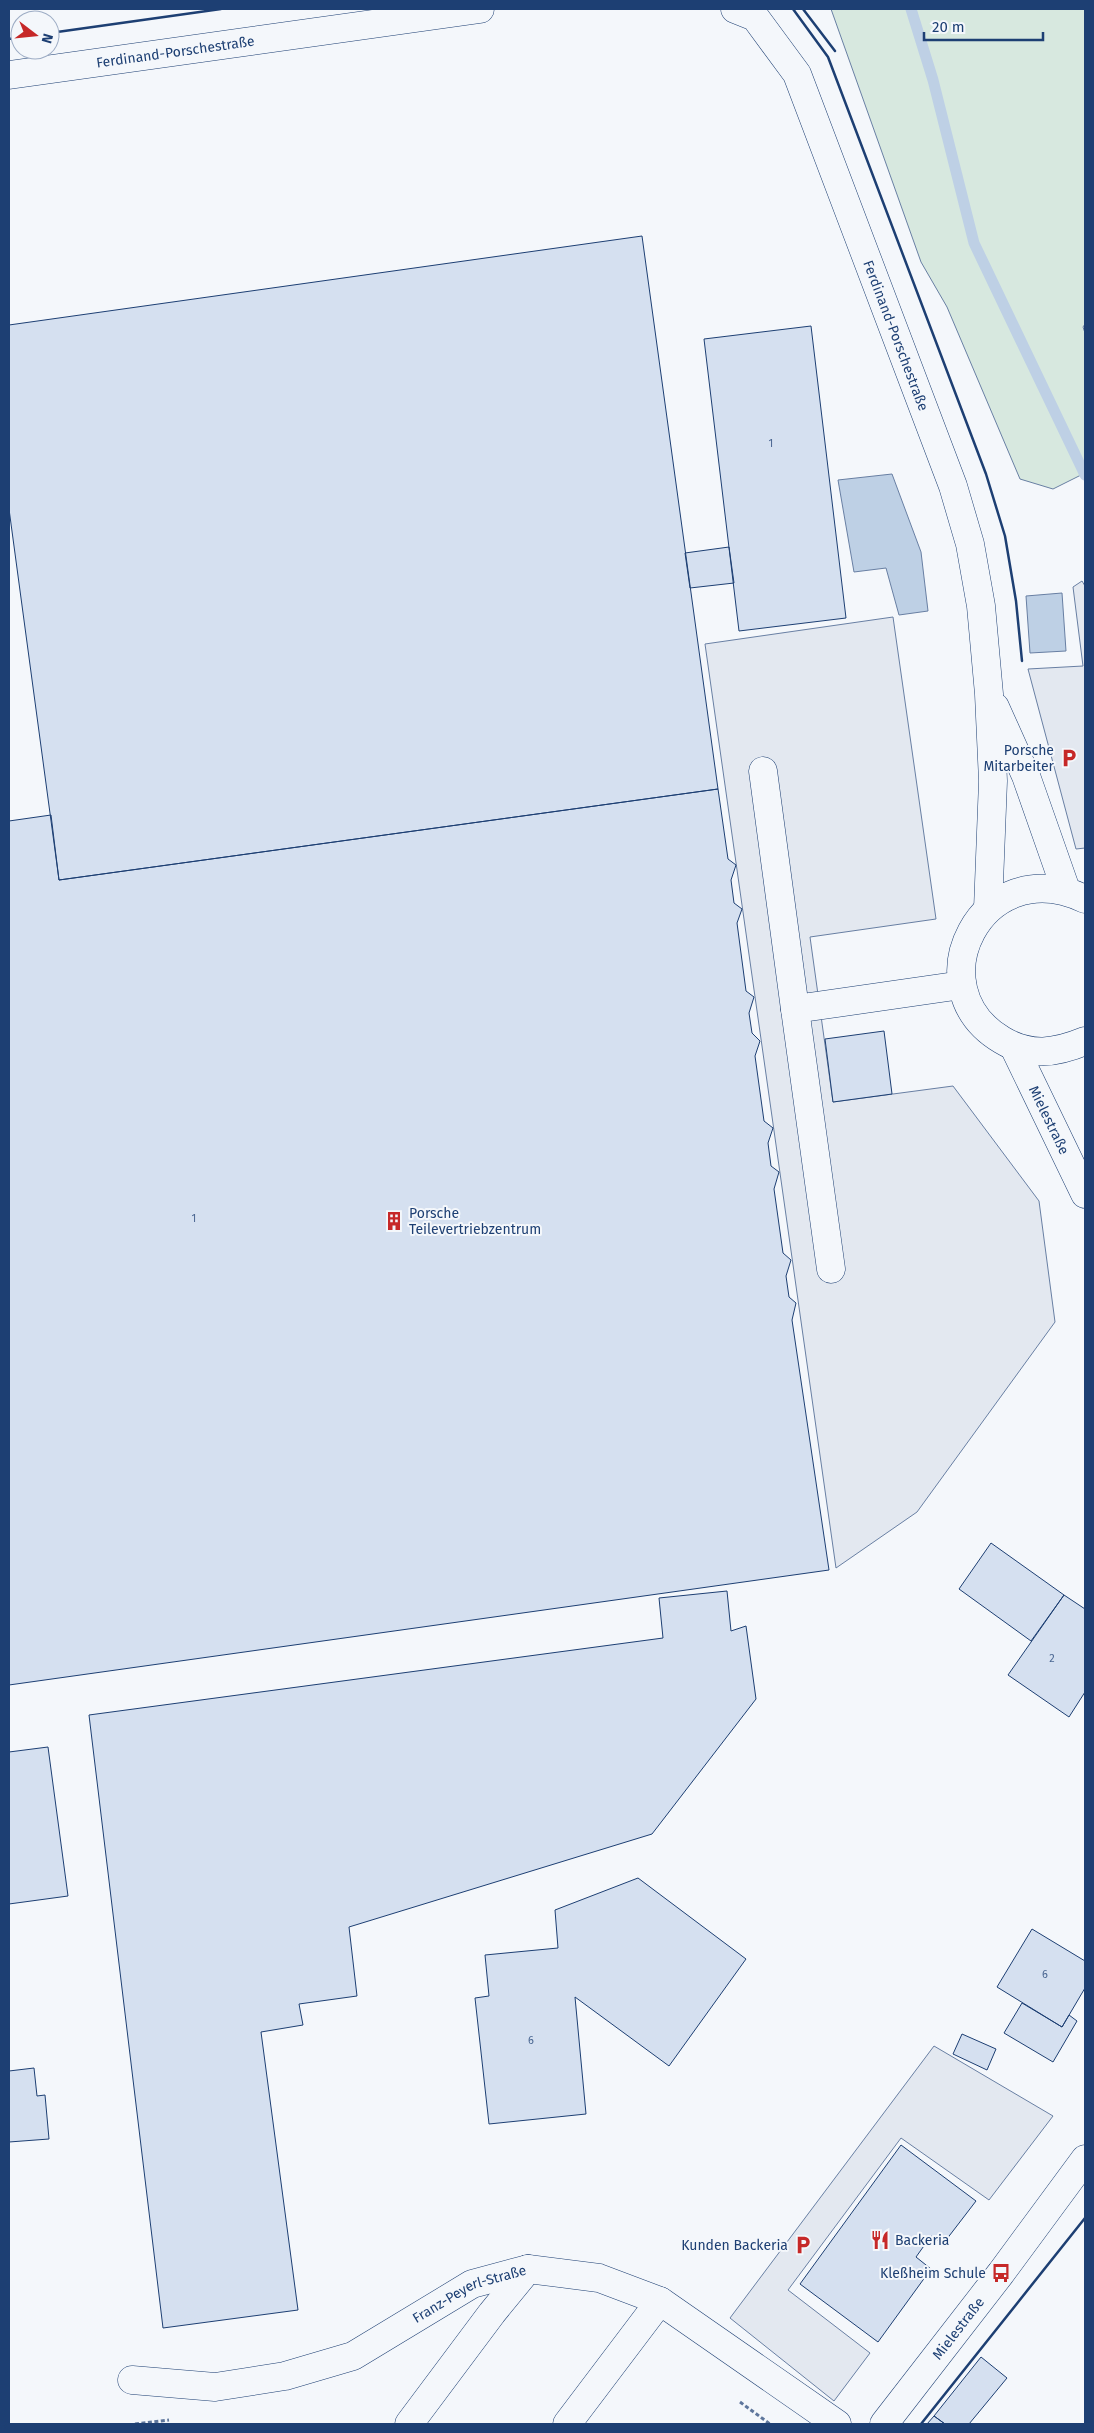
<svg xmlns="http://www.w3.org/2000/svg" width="1094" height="2433" font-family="'Fira Sans',sans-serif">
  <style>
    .green { fill: #d7e8df; stroke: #687fa3 }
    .parking { fill: #e3e8f0; stroke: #687fa3 }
    .water { fill: #bed0e5; stroke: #687fa3 }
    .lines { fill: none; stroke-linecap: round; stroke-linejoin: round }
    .stream { stroke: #bed0e5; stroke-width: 11 }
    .building { fill: #d5e0f0; stroke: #1d3f73 }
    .minor-casing { stroke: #1d3f73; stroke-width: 29 }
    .path { stroke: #5e769c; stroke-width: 3; stroke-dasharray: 4 2.5; stroke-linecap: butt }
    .minor { stroke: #f4f7fb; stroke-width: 28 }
    .wall { stroke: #1d3f73; stroke-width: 2.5 }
    .labels { text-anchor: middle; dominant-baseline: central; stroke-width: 4; stroke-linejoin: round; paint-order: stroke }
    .number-label { font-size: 11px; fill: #4b6792 }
    .street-label { font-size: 14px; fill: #1d3f73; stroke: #f4f7fb }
    .poi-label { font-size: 14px; fill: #1d3f73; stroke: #f4f7fb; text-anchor: end }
  </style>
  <rect width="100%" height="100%" fill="#f4f7fb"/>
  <path class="green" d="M831,9H1085V324L1083,327L1085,333V473L1053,489L1020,479L947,307L921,262Z"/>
  <path class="parking" d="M1082,581L1085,586V848L1076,849L1028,669L1083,666L1073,587Z
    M893,617L936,919L810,937L833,1102L953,1086L1039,1201L1055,1322L917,1512L836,1568L705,644Z
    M934,2046L1053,2116L989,2200L901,2138L788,2290L870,2353L834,2401L730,2318Z"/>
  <path class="water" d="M892,474L921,552L928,611L899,615L886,568L854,572L838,480Z
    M1062,593L1066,651L1030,653L1026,596Z"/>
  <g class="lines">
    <path class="stream" d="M911,9L933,80L974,243L1085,475"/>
  </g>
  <path class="building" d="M642,236L718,789L59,880L9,509V325Z
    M811,326L846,618L739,631L704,339Z
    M729,547L734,583L690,588L685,553Z
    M718,789L728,859L736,865L731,880L734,903L742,909L737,923L746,991L754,997L749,1013L752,1033L760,1041L755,1056L764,1121L773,1128L768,1143L771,1166L779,1172L774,1189L783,1253L791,1260L786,1276L789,1297L796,1303L792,1320L829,1570L9,1685V821L51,815L59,880Z
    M884,1031L892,1094L833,1102L825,1039Z
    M991,1543L1064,1595L1031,1641L959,1589Z
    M727,1591L731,1631L746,1626L756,1699L652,1834L349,1927L357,1996L299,2004L303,2025L261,2032L298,2310L163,2328L89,1715L663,1638L659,1598Z
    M1064,1595L1085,1609V1692L1069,1717L1008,1675Z
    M48,1747L68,1896L9,1904V1752Z
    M638,1878L746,1959L669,2066L575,1997L586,2114L489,2124L475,1998L489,1996L485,1955L558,1948L555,1910Z
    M1032,1929L1085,1961V1988L1062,2027L997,1987Z
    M1022,2003L1062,2027L1069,2015L1077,2021L1053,2062L1004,2033Z
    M962,2034L996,2049L987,2070L953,2054Z
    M34,2068L37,2096L45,2095L49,2139L9,2142V2071Z
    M901,2145L976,2201L943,2244L931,2236L916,2257L931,2269L878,2342L800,2284Z
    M981,2357L1007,2378L969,2424H945L934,2416Z
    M934,2416L945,2424H927Z"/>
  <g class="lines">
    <g class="minor-casing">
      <g id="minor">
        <path id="s1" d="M735,9L755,17L797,74L953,486L970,544L981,606L989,694L993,781L988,909"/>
        <path id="s2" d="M9,75L480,9"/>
        <path d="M995,707L1026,776L1066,890"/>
        <path d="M763,771L795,1009L962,985"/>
        <path d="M1085,899C981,850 914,988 1002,1040C1030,1057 1056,1053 1085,1041"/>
        <path d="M795,1009L831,1269"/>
        <path id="s3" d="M1014,1047L1085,1194"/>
        <path id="s4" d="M132,2380L215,2387L285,2376L353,2356L472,2284L528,2269L599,2278L660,2301L837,2424"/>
        <path d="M409,2424L492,2313L528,2269"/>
        <path d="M567,2424L660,2301"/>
        <path id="s5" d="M884,2424L1001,2273L1085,2159"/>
      </g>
    </g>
    <path class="path" d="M740,2402L770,2424
      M135,2424L169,2420"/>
    <use href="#minor" class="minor"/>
    <path class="wall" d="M793,9L828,57L986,474L1005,536L1016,601L1022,661
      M803,9L835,51
      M50,33L221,9
      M9,39L20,37
      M921,2424L1085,2218"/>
  </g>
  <defs>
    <g id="parking-bare" transform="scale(1.5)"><path d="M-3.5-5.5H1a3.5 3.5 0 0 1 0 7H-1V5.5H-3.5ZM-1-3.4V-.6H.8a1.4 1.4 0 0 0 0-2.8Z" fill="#c62828" stroke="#f4f7fb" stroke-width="2.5" paint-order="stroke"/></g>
    <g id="building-bare" transform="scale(1.5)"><path d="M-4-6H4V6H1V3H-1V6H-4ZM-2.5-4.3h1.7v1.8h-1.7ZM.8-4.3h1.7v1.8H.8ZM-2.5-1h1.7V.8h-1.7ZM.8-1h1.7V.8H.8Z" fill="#c62828" stroke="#f4f7fb" stroke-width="2.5" paint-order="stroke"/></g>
    <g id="restaurant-bare" transform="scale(1.5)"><path d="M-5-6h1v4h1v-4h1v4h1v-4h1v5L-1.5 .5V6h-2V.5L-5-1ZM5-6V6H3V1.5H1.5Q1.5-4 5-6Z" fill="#c62828" stroke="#f4f7fb" stroke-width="2.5" paint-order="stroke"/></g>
    <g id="bus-bare" transform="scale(1.5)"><path d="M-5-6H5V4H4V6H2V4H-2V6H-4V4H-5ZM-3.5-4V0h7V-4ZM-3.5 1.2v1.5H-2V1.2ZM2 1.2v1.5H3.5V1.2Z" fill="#c62828" stroke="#f4f7fb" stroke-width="2.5" paint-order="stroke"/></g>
  </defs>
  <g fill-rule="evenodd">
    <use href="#parking-bare" x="1069" y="758"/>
    <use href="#building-bare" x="394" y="1221"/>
    <use href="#restaurant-bare" x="880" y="2240"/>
    <use href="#parking-bare" x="803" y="2245"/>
    <use href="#bus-bare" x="1001" y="2273"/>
  </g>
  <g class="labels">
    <g class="number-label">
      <text x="771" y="443">1</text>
      <text x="194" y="1218">1</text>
      <text x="1052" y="1658">2</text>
      <text x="1045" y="1974">6</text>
      <text x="531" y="2040">6</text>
    </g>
    <g class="street-label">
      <text stroke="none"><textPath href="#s2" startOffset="168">Ferdinand-Porschestraße</textPath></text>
      <text stroke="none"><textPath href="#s1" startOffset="372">Ferdinand-Porschestraße</textPath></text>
      <text stroke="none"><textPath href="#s3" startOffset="81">Mielestraße</textPath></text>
      <text stroke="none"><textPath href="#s4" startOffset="358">Franz-Peyerl-Straße</textPath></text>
      <text stroke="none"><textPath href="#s5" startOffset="121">Mielestraße</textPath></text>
    </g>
    <g class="poi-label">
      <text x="1054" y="750">Porsche<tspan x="1054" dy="16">Mitarbeiter</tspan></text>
      <text x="409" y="1213" text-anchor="start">Porsche<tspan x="409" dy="16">Teilevertriebzentrum</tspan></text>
      <text x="895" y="2240" text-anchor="start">Backeria</text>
      <text x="788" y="2245">Kunden Backeria</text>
      <text x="986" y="2273">Kleßheim Schule</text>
    </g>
  </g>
  <rect width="1094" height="2433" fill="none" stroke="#1d3f73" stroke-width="20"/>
  <g transform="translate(35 35) rotate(106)"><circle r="24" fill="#f4f7fb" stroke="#9eadc5"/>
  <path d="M0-4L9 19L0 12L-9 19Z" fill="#c62828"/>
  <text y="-8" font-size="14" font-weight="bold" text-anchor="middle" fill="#1d3f73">N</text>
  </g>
  <path d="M924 32v8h119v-8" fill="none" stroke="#1d3f73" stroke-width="2.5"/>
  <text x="932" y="32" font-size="15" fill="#1d3f73" stroke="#f4f7fb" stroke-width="4" paint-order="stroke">20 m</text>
</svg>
